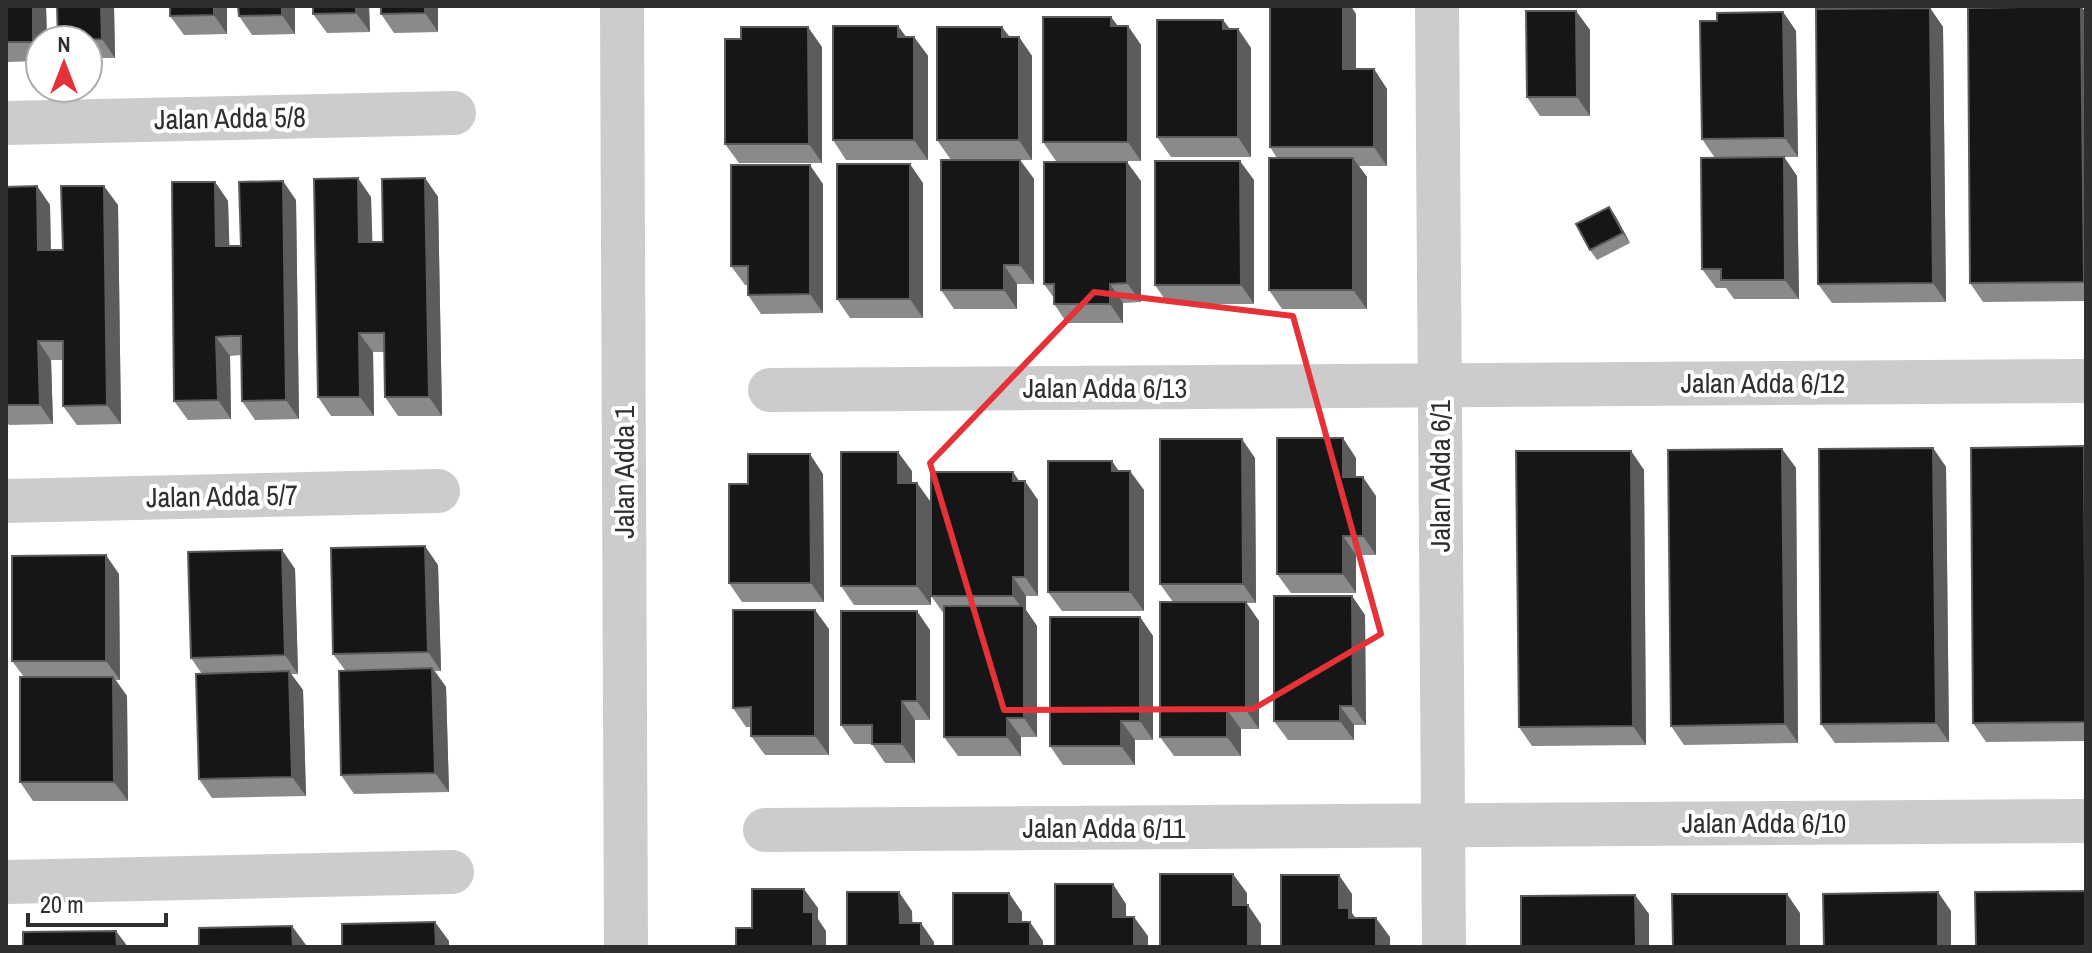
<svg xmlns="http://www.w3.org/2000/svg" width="2092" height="953" font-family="'Archivo Narrow',sans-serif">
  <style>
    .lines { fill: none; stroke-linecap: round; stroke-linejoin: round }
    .minor { stroke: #ccc; stroke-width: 44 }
    .wall { fill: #8a8a8a }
    .shaded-wall { fill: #5c5c5c }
    .building { fill: #161616; stroke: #5c5c5c; stroke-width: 2 }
    .marked { fill: none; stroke: #e53239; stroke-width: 6; stroke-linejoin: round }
    .labels { text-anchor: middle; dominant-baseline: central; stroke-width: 8; stroke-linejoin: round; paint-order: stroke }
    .street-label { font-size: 28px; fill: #2f2f2f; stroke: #fff }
  </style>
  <rect width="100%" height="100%" fill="#fff"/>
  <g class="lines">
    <path class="minor" d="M622,6L626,947
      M1437,6L1444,947
      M6,123L454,113
      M770,390L2086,381
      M6,501L438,491
      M765,830L2086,821
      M6,882L452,872"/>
  </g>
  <path class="wall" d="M6,6H46L47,40H40V61L6,62Z
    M114,6L115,58H88V40H58Z
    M170,6H227V34L184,35L170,16Z
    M295,6V34L252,35L239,16Z
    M313,6H369L370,32L327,33L313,14Z
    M381,6H438V32L394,33L381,14Z
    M2081,6L2086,13V301L1983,302L1970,283Z
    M1930,8L1943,27L1946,302L1832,303L1818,284Z
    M1576,11L1590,30V116H1540L1527,97Z
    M1783,12L1796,31L1798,157H1784L1797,176L1799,299H1734L1726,288H1716L1702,269L1715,158L1702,139L1717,21Z
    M1356,14V69H1374L1387,89V166H1359L1367,177V309H1282L1269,290L1277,158L1270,147Z
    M1111,17L1118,26H1128L1141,45V161H1056L1043,142Z
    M1223,20L1230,29H1238L1251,48V157H1171L1157,137Z
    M898,26L906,37H914L928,56V160H846L833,140Z
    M1002,27L1010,37H1019L1032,56V160H951L937,140Z
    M822,47V163H739L725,144Z
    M1020,160L1034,179V284H1017V309H954L941,290Z
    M425,178L438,197L442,416H398L385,397L384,352H373L374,416H331L318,397L371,197L372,242H383Z
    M1254,180V304H1168L1155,285Z
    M1141,181V302L1123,303V323H1067L1054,304V298L1044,284Z
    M215,182L228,201L229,246H241L296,200L299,419L255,420L242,401L241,355L230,356L231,419L188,420L174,401Z
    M923,183V318H850L837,299Z
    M823,184V313L761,314L748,295V285H745L731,266Z
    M37,186L50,205L51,250H63L118,205L121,424L77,425L63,406V360H51L53,424L9,425L6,420V187Z
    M1609,207L1616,217L1630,243L1597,260L1590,250Z
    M2084,446L2086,448V741L1986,742L1973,723Z
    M1933,448L1946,467L1949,742L1835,743L1821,724Z
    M1782,449L1796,468L1798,743L1684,745L1671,726Z
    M1631,451L1644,470L1646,745L1532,746L1519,727Z
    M1255,458L1256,603H1246L1259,621V729H1241V756H1174L1160,737L1173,602L1160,584Z
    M1356,458V477L1376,496V555H1356V593H1291L1277,574Z
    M912,471V483H917L931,502L1013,472L1019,481L1038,500V596H1026V610L1037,626V737H1021V756H958L944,737V614L931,596V605H854L841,586Z
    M1119,471L1144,490V611H1062L1048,592Z
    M823,474L824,602H742L729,583L748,484Z
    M282,550L295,569L298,674H291L303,690L306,796L212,798L199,779L202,674L191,658Z
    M438,565L441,671H435L446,687L449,792L354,794L341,775L345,670L333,654Z
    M119,574L120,680H116L127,696L128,801H33L20,782L24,677L12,661Z
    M1352,596L1365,615L1366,725H1354V740H1288L1274,721Z
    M1140,617L1153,636V740H1135V765H1063L1050,746Z
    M829,629V755H765L751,736V727H746L733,708Z
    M930,630V720H915V763H885L872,744H854L841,725Z"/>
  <path class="shaded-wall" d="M33,6H46L47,40H40V51L33,42Z
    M101,6H114L115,58L102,39Z
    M214,6H227V34L214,15Z
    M282,6H295V34L282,15Z
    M356,6H369L370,32L356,13Z
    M425,6H438V32L425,13Z
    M1343,6H1351L1356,14V89L1343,69Z
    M2081,6L2086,13V284L2084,282Z
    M1930,8L1943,27L1946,302L1933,283Z
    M1576,11L1590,30V116L1577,97Z
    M1783,12L1796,31L1798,157L1785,138Z
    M1111,17L1125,36L1111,26Z
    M1223,20L1237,39L1223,29Z
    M898,26L912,45L898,37Z
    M1128,26L1141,45V161L1128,142Z
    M808,27L822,47V163L809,144Z
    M1002,27L1015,46L1002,37Z
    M1238,29L1251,48V157L1238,137Z
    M914,37L928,56V160L914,140Z
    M1019,37L1032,56V160L1019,140Z
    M1374,69L1387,89V166L1374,147Z
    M1784,157L1797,176L1799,299L1785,280Z
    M1353,158L1367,177V309L1353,290Z
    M1020,160L1034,179V284L1020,265Z
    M1240,161L1254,180V304L1241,285Z
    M1127,162L1141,181V302L1127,283Z
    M910,164L923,183V318L910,299Z
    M810,165L823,184V313L810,294Z
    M358,178L371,197L373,261L359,242Z
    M425,178L438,197L442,416L429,397Z
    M283,181L296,200L299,419L286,400Z
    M215,182L228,201L230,265L216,246Z
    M37,186L50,205L51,270L38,250Z
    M104,186L118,205L121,424L107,405Z
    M1609,207L1616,217L1630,243L1623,233Z
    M1004,265L1017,284V309L1004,290Z
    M1110,284L1123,303V323L1110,304Z
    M359,333L373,352L374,416L360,397Z
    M216,337L230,356L231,419L218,400Z
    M38,341L51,360L53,424L40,405Z
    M1343,438L1356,458V496L1343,477Z
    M1242,439L1255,458L1256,603L1243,584Z
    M2084,446L2086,448V594Z
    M1933,448L1946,467L1949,742L1936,723Z
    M1782,449L1796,468L1798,743L1785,724Z
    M1631,451L1644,470L1646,745L1633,726Z
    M898,452L912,471V503L898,483Z
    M810,454L823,474L824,602L811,583Z
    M1112,461L1125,480L1112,471Z
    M1130,471L1144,490V611L1130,592Z
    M1013,472L1025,490V481L1038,500V596L1025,577L1013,481Z
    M1363,477L1376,496V555L1363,536Z
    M917,483L931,503V605L917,586Z
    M1343,536L1356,555V593L1343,574Z
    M425,546L438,565L441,671L428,652Z
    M282,550L295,569L298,674L285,655Z
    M106,555L119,574L120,680L106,661Z
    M1013,577L1026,596V610L1037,626V737L1024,718V611L1013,596Z
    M1352,596L1365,615L1366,725L1353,706Z
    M1246,602L1259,621V729L1246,710Z
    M815,610L829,629V755L815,736Z
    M917,611L930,630V720L917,701Z
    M1140,617L1153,636V740L1140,721Z
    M432,668L446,687L449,792L435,773Z
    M289,671L303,690L306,796L292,777Z
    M113,677L127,696L128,801L114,782Z
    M902,701L915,720V763L902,744Z
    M1340,706L1354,725V740L1340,721Z
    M1227,710L1241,729V756L1227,737Z
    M1007,718L1021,737V756L1007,737Z
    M1121,721L1135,740V765L1121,746Z
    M1233,874L1247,893V924L1233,905Z
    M1339,875L1352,894V913L1362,927L1352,923L1339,908Z
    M1113,884L1126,904V936L1113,917Z
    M804,889L818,908V919L826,931V947H813L804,912Z
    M899,892L912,911L913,942L900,923Z
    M1938,892L1951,911V947H1938Z
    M1009,893L1022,912V941L1009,922Z
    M1787,894L1800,913V947H1787Z
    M1635,895L1649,914V947H1636Z
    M1248,905L1261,924V947H1248Z
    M1134,917L1148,936V947H1134Z
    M1376,918L1390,937V947H1376Z
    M435,922L449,941V947H436Z
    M1030,922L1043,941V947H1030Z
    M921,923L934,942V947H921Z
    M292,926L306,945V947H293Z
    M116,931L128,947H117Z"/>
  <path class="building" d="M6,6H33V42H6Z
    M57,6H101L102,39L58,40Z
    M170,6H214V15L170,16Z
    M238,6H282V15L239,16Z
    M313,6H356V13L313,14Z
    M381,6H425V13L381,14Z
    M1270,6H1343V69H1374V147H1270Z
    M2081,6L2084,282L1970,283L1968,8Z
    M1930,8L1933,283L1818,284L1816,9Z
    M1526,11H1576L1577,97H1527Z
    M1783,12L1785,138L1702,139L1700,21H1717V13Z
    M1043,17H1111V26H1128V142H1043Z
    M1157,20H1223V29H1238V137H1157Z
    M833,26H898V37H914V140H833Z
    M741,27H808L809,144H725V39H741Z
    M937,27H1002V37H1019V140H937Z
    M1784,157L1785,280H1721V269H1702L1701,158Z
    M1269,158H1353V290H1269Z
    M941,160H1020V265H1004V290H941Z
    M1155,161H1240L1241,285H1155Z
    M1044,162H1127V283L1110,284V304H1054V284H1044Z
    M837,164H910V299H837Z
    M731,165H810V294L748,295V266H731Z
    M358,178L359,242H383L382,179L425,178L429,397H385L384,333H359L360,397H318L314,179Z
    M283,181L286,400L242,401L241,336H230L216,337L218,400L174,401L172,182H215L216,246H241L239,182Z
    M37,186L38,250H63L61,186H104L107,405L63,406V341H38L40,405H6V187Z
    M1609,207L1623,233L1590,250L1576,224Z
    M1277,438H1343V477H1363V536H1343V574H1277Z
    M1160,439H1242L1243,584H1160Z
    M2084,446L2086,722L1973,723L1971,448Z
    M1933,448L1936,723L1821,724L1819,449Z
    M1782,449L1785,724L1671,726L1668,450Z
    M1516,451H1631L1633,726L1519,727Z
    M841,452H898V483H917V586H841Z
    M748,454H810L811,583H729V484H748Z
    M1048,461H1112V471H1130V592H1048Z
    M931,472H1013V481H1025V577H1013V596H931Z
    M425,546L428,652L333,654L331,548Z
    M282,550L285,655L191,658L188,552Z
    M106,555V661H12V556Z
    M1274,596H1352L1353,706H1340V721H1274Z
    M1160,602H1246V710H1227V737H1160Z
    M944,606H1024V718H1007V737H944Z
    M733,610H815V736H751V707L733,708Z
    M841,611H917V701H902V744H872V725H841Z
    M1050,617H1140V721H1121V746H1050Z
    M432,668L435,773L341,775L339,671Z
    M289,671L292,777L199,779L196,674Z
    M20,677H113L114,782H20Z
    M1160,874H1233V905H1248V947H1160Z
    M1281,875H1339V908H1349V918H1376V947H1281Z
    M1055,884H1113V917H1134V947H1055Z
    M752,889H804V912H813V947H736V928H752Z
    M2086,891V947H1976L1975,892Z
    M847,892H899L900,923H921V947H847Z
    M1938,892V947H1824L1823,894Z
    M953,893H1009V922H1030V947H953Z
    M1672,894H1787V947H1673Z
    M1635,895L1636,947H1521V896Z
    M435,922L436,947H342V924Z
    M292,926L293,947H199V928Z
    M116,931L117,947H23V932Z"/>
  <path class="marked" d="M1094,292L1293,316L1381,634L1253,709L1004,710L930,463Z"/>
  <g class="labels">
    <g class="street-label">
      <text transform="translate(230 118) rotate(-1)">Jalan Adda 5/8</text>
      <text x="1763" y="383">Jalan Adda 6/12</text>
      <text x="1105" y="388">Jalan Adda 6/13</text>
      <text transform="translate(624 472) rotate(-90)">Jalan Adda 1</text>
      <text transform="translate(1440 476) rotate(-90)">Jalan Adda 6/1</text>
      <text transform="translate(222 496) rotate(-1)">Jalan Adda 5/7</text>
      <text x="1764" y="823">Jalan Adda 6/10</text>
      <text x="1104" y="828">Jalan Adda 6/11</text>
    </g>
  </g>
  <rect width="2092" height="953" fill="none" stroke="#2f2f2f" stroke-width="16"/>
  <g transform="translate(64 64)"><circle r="38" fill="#ffffff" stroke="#acacac" stroke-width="2"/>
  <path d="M0-6L14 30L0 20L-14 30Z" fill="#e53239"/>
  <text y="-12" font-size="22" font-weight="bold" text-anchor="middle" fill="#2f2f2f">N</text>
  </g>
  <path d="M28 913v12h138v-12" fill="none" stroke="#2f2f2f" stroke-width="4"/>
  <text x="40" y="913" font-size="24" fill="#2f2f2f" stroke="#ffffff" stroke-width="6" paint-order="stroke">20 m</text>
</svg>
